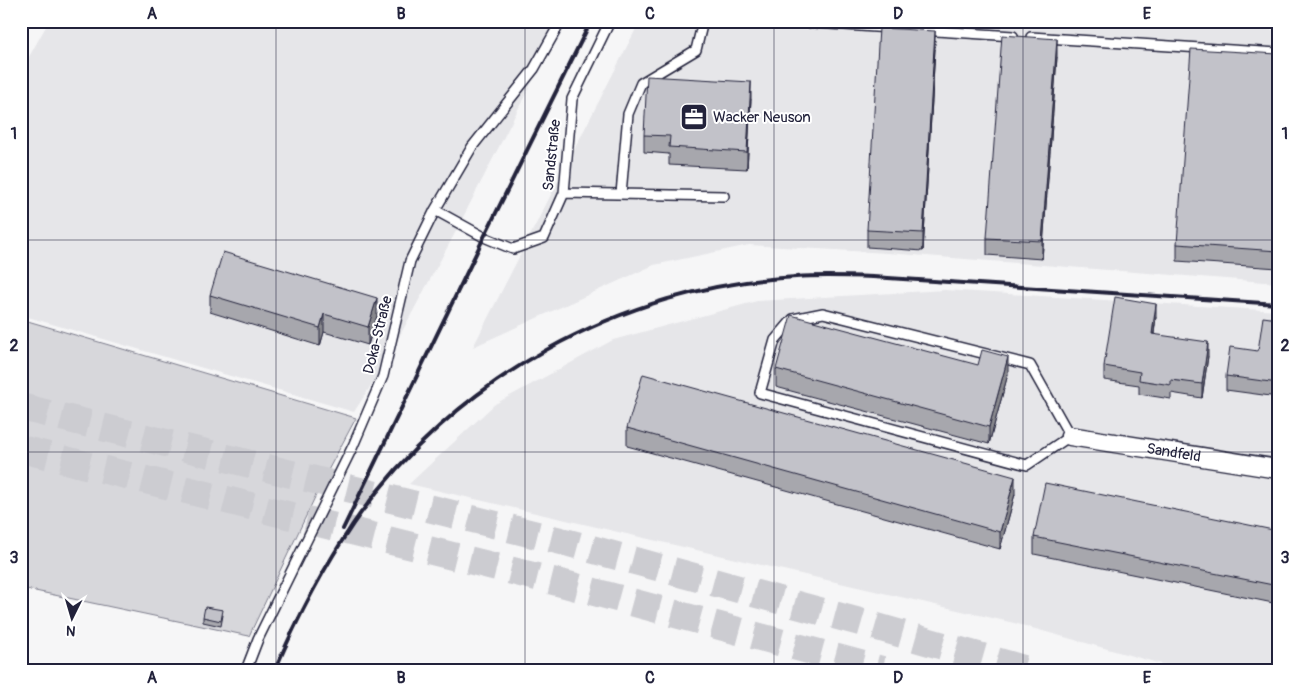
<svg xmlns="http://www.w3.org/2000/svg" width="1299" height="691" font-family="Pangolin,sans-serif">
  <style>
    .built { fill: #e6e6e9 }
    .green { fill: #d7d7db; stroke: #7c7c8b }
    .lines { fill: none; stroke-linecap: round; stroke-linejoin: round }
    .highway-tunnel { stroke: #ccccd1; stroke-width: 28; stroke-dasharray: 28 14; stroke-linecap: butt }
    .lane-casing { stroke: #22223b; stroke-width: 12 }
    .street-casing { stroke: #22223b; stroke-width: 21 }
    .lane { stroke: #fff; stroke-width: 9 }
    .street { stroke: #fff; stroke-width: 18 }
    .rail { stroke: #22223b; stroke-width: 4 }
    .wall { fill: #a7a7ad; stroke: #22223b }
    .shaded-wall { fill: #88888d; stroke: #22223b }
    .building { fill: #c2c2c9; stroke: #22223b }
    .grid { fill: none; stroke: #22223b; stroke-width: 1; stroke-opacity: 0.55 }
    .labels { text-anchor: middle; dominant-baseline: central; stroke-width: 4; stroke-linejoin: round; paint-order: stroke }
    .poi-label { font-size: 15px; fill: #22223b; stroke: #fff; text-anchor: start }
    .street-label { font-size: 15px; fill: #22223b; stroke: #fff }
    .neatline { fill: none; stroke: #22223b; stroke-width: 2 }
    .grid-label { font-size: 16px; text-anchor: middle; font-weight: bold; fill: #22223b }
  </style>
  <rect width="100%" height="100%" fill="#f6f6f7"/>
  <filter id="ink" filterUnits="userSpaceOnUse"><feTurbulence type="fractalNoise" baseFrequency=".02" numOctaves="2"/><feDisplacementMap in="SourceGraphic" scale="10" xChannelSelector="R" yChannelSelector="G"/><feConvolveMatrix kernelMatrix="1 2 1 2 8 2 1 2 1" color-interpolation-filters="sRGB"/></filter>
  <g filter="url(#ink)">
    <path class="built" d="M49,21H563L455,233L384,365L354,412L21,315V71Z
      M640,21H1159L1278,30V283L887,253L749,245L654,265L473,347Z
      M945,290L1278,311V670H1183L1014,623L409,484L495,404L613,340L757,301Z"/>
    <path class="green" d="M21,319L356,418L326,474L249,636L21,588Z"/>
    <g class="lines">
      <path class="highway-tunnel" d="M21,407L569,543L860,622L1027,670
        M21,449L561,583L882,670"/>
      <g class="lane-casing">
        <path id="lane" d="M783,21L1013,36
          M1031,37L1278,53
          M564,193L724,196
          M621,194L628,114L641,83L696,50L703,21
          M435,210L484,237L513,249L544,238L564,193L572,99L610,21
          M823,313L1030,365L1070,436L1027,465L760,393L775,340L793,319Z
          M246,670L258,639L353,446L383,376L410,261L435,210L472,147L534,69L561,21"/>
      </g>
      <g class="street-casing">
        <g id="street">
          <path id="s1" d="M1070,436L1278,469"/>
        </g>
      </g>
      <use href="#lane" class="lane"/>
      <use href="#street" class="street"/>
      <path class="rail" d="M343,529L484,237L591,21
        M275,670C297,619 322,570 353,524C452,380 622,286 796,277C821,275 847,276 873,277L1278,304"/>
    </g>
    <path class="wall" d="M935,49L923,251L867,247V230Z
      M1278,54V268L1177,261V244Z
      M1057,57L1042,259L987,255V238Z
      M751,99L747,169L669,165V154L644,152V135Z
      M210,295L377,316L368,345L324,332L320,346L210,312Z
      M1156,317L1154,334L1208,356L1202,398L1171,393V399L1139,394V385L1104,380V366Z
      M1278,319V397L1226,390V376L1258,351Z
      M776,369L1008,374L989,444L776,387Z
      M627,428L1015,494L1000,549L627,446Z
      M1278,531V604L1034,554V537Z
      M223,615L221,626L203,622V617Z"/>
    <path class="shaded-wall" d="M935,31V49L923,251V233Z
      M1057,39V57L1042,259V241Z
      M751,82V99L747,169V152Z
      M377,298V316L368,345V327Z
      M1156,304V317L1152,347V334Z
      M324,314V332L320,346V328Z
      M1208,342V356L1202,398V384Z
      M1008,357V374L989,444V427Z
      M1015,477V494L1000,549V532Z"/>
    <path class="building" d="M879,28L935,31L923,233L867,230Z
      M1002,35L1057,39L1042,241L987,238Z
      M1191,49L1278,54V251L1177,244Z
      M647,76L751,82L747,152L669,147L670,136L644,135Z
      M223,252L377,298L368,327L324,314L320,328L210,295Z
      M1115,297L1156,304L1152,334L1208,342L1202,384L1171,380V385L1139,380L1140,372L1104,366Z
      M791,315L978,365L982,350L1008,357L989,427L776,369Z
      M1263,317L1278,319V383L1226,376L1230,347L1258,351Z
      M643,374L1015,477L1000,532L627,428Z
      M1045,483L1278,531V586L1034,537Z
      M205,607L223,610L221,621L203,617Z"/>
  </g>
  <path class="grid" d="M276,21V670M525,21V670M774,21V670M1023,21V670M21,240H1278M21,452H1278"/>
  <defs>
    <g id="office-square" transform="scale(1.4375)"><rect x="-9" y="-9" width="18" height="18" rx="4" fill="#22223b" stroke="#fff"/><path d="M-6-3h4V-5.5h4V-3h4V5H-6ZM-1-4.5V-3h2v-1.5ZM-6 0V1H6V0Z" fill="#fff"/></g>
  </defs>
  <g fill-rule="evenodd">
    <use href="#office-square" x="694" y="117"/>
  </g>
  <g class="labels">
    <g class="poi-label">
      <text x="713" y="117">Wacker Neuson</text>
    </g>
    <g class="street-label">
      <text transform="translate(552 155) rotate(-84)">Sandstraße</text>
      <text transform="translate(378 335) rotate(-76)">Doka-Straße</text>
      <text stroke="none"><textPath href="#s1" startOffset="105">Sandfeld</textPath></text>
    </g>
  </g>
  <rect width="1299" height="691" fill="none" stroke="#fff" stroke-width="55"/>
  <g transform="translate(72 618) rotate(185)" stroke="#ffffff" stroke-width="4" paint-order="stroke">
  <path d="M0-4L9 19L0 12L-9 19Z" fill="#22223b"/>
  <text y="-8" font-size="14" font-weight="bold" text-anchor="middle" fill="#22223b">N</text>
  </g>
  <rect x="28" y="28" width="1244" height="636" class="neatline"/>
  <g class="grid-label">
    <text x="152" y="19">A</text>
    <text x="401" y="19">B</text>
    <text x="650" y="19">C</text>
    <text x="898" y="19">D</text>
    <text x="1147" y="19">E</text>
    <text x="14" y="139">1</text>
    <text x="1285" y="139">1</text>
    <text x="14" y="351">2</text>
    <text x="1285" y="351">2</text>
    <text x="14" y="563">3</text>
    <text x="1285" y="563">3</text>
    <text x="152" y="683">A</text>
    <text x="401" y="683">B</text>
    <text x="650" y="683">C</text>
    <text x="898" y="683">D</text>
    <text x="1147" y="683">E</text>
  </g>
</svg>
